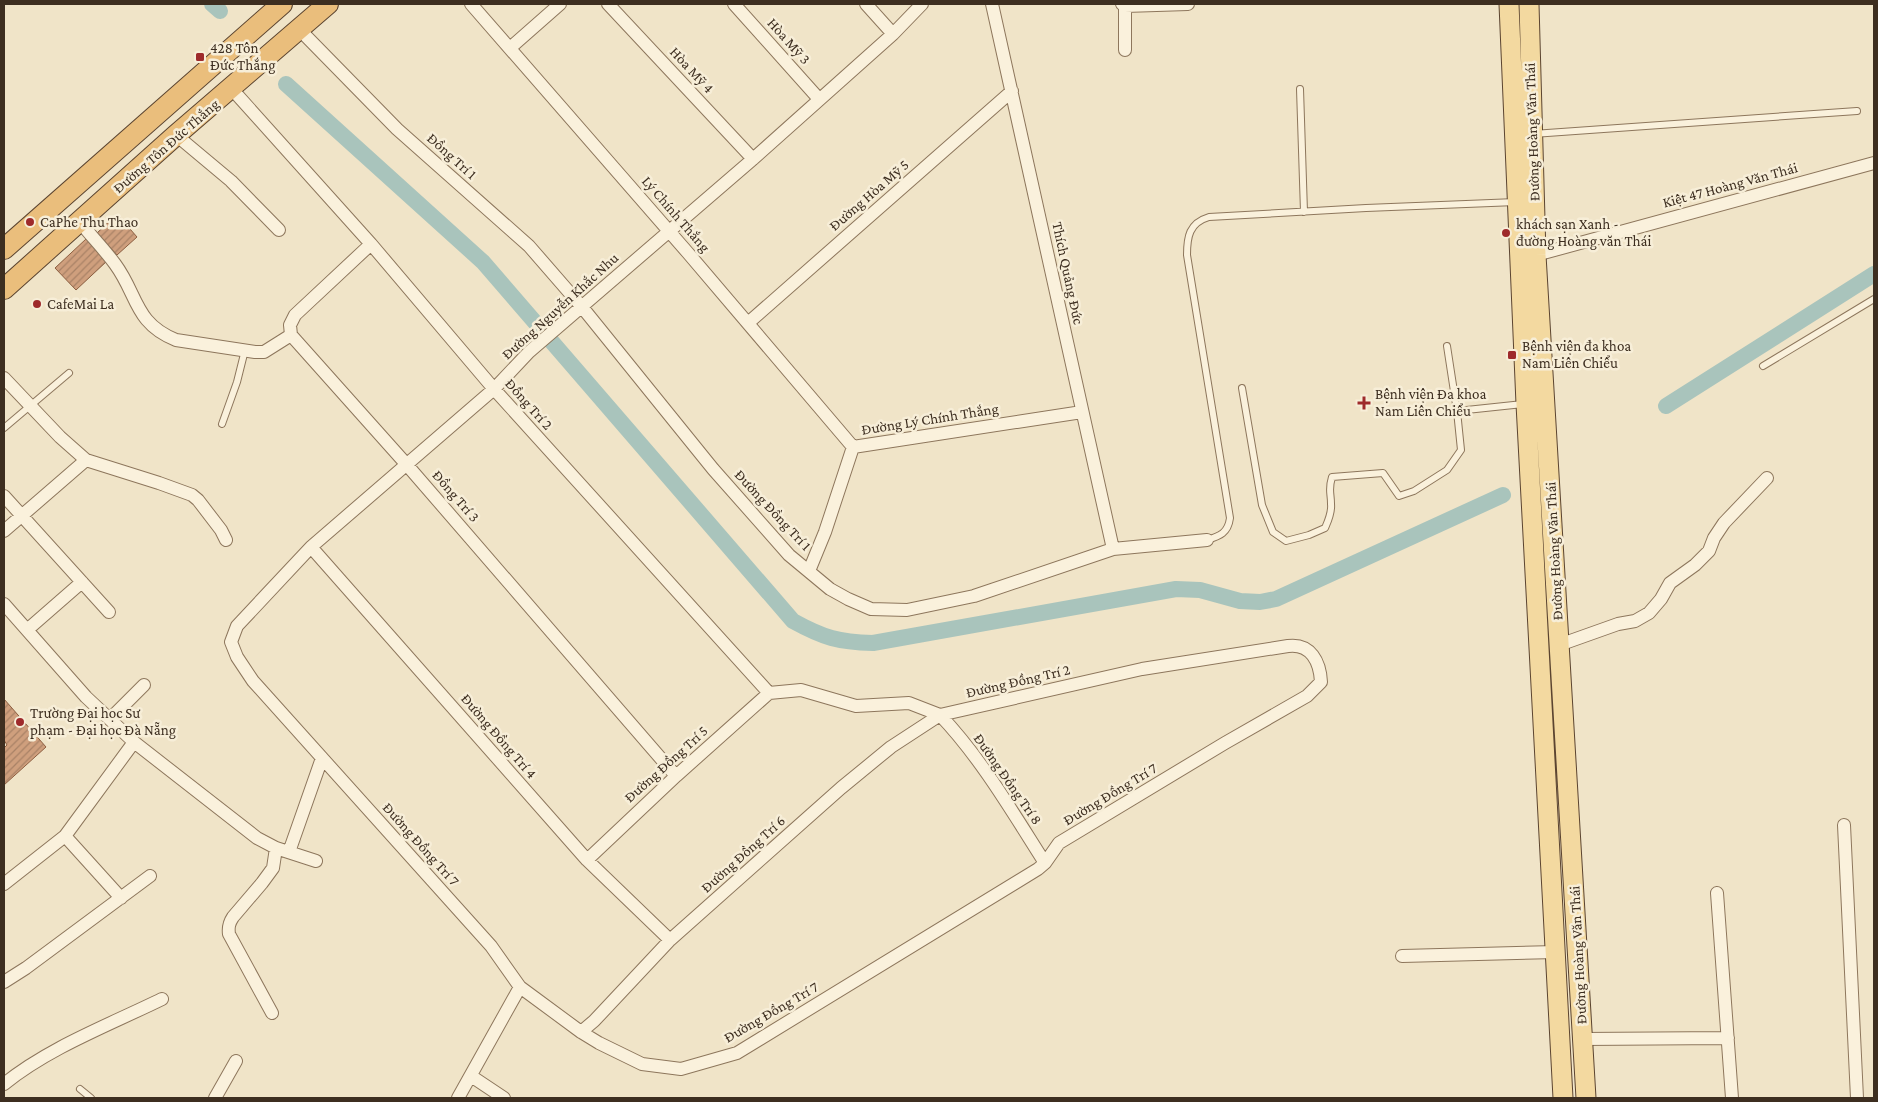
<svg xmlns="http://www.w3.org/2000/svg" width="1878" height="1102" font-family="'Crimson Pro',serif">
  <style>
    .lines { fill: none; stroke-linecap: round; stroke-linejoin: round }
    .canal { stroke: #a9c4bc; stroke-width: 16 }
    .building { fill: url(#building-hatch); stroke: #8d5f41 }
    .service-casing { stroke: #8d765c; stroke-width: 8 }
    .minor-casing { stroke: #8d765c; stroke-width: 14 }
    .primary-casing { stroke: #5b4430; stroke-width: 21 }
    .trunk-casing { stroke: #5b4430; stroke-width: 22 }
    .service { stroke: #faf1dc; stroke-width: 6 }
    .minor { stroke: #faf1dc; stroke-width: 12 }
    .primary { stroke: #f3d9a0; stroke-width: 19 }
    .trunk { stroke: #eabe7c; stroke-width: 20 }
    .poi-dot { fill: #9e2a2b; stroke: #f7eed8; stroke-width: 2 }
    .labels { text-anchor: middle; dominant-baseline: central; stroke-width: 5; stroke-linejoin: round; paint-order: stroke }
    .street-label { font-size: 15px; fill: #3d2e20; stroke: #f7eed8 }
    .poi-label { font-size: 15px; fill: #3d2e20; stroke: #f7eed8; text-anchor: start }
  </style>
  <defs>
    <pattern id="building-hatch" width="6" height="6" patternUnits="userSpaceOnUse" patternTransform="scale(1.25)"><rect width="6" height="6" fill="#cf9f7d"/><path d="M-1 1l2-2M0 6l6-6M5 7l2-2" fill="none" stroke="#a98266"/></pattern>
  </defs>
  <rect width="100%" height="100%" fill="#f0e4c8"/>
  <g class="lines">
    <path class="canal" d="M212,4L220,11
      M286,84L483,262L793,621C824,638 838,642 873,643L1176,589L1200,590L1240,601L1260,602L1276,599L1503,495
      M1666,406L1874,274"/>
  </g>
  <path class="building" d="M117,214L137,237L117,255L97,233Z
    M86,239L107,261L76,290L55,268Z
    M4,699L46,747L4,785V748L7,745L4,740Z"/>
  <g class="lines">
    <g class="service-casing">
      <path id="service" d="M1300,89L1304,212
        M1533,134L1857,111
        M1763,366L1874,299
        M1242,388L1262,505L1273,532L1286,541L1309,535L1325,528C1328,521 1332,513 1331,504C1331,492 1328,490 1332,477L1383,473L1399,496L1414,491L1447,470L1461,450L1457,411L1447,346
        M1457,411L1523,404
        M222,424L237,382L245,350
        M4,428L69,373
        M1207,540C1220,536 1228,533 1230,518L1187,255C1187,237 1189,223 1209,217L1366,208L1516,202
        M80,1089L91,1098"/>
    </g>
    <g class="minor-casing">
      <path id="minor" d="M471,4L688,253L853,447
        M608,4L753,159
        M734,4L819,99
        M866,4L893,34
        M992,4L1113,549
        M1122,4L1125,6L1188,4
        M1125,6V50
        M299,29L397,129L529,246L582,307L713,469L789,555L830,589L848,599L871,609L907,610L974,596L1113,549L1207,540
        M510,48L560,4
        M231,88L371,244L494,389L769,693
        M176,135L231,181L279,230
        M80,222C91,236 104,249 115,264C138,295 134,323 176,340L255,352H264L291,335
        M371,244L295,315L290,325L291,335L407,465L676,776
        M1536,255L1874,163
        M748,323L1012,91
        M4,378L60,437L86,460L159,483L192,495L198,500L221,530L226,540
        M853,447L1082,412
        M4,496L109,612
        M4,531L86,460
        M311,547L587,860L670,940
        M809,571L825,532L853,447
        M4,604L86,697L134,742L257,838L276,848L316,861
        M27,630L82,582
        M1559,645L1618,624L1635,621L1649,613L1661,599L1670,583L1695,565L1709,551L1714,538L1724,523L1767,478
        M769,693L801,690L856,706L909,703L940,715L1142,669L1288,646C1311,643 1320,662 1321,682L1307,696L1225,743L1059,843L1045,863L1038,869L737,1053L681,1069L642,1064L599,1043L581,1032L520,987L491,946L253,681L237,657L231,642L237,626L311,547L494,389L529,352L753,159L893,34L922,4
        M940,715C981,758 1013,813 1045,863
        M110,719L144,685
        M1844,825L1857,1098
        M65,836L121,898
        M289,852L322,758
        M587,860L676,776L769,693
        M4,884L65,836L134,742
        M1717,893L1732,1098
        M1402,956L1556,952
        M4,982L26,968L150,876
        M272,1013L229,934C228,927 229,923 233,917L262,883L273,868L276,848
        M581,1032L594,1021L670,940L841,788L891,747L940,715
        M1582,1039L1728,1038
        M471,1076L504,1098
        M4,1084C50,1047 109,1025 162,999
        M215,1098L236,1061
        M458,1098L520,987"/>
    </g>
    <g class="primary-casing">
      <path id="primary" d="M1509,4L1526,404L1563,1098
        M1529,4L1536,255L1586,1098"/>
    </g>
    <g class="trunk-casing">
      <path id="trunk" d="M4,249L282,4
        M4,289L176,135L328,4"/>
    </g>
    <use href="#service" class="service"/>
    <use href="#minor" class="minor"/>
    <use href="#primary" class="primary"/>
    <use href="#trunk" class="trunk"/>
  </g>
  <g class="poi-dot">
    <rect x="195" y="52" width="10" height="10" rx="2.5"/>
    <circle cx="30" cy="222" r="5"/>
    <circle cx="1506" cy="233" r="5"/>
    <circle cx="37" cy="304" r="5"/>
    <rect x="1507" y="350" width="10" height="10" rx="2.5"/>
    <path d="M1361.5 395.5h5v5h5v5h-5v5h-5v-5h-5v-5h5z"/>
    <circle cx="20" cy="722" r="5"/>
  </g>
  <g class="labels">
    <g class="street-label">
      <text transform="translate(789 41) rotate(48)">Hòa Mỹ 3</text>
      <text transform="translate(692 70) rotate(47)">Hòa Mỹ 4</text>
      <text transform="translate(1532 132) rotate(-92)">Đường Hoàng Văn Thái</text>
      <text transform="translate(166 146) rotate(-41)">Đường Tôn Đức Thắng</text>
      <text transform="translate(452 156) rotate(42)">Đồng Trí 1</text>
      <text transform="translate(1730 185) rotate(-15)">Kiệt 47 Hoàng Văn Thái</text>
      <text transform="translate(869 195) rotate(-41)">Đường Hòa Mỹ 5</text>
      <text transform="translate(676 214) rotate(49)">Lý Chính Thắng</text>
      <text transform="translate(1068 273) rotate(78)">Thích Quảng Đức</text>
      <text transform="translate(560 306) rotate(-42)">Đường Nguyễn Khắc Nhu</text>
      <text transform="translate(529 404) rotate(48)">Đồng Trí 2</text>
      <text transform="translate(930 419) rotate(-9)">Đường Lý Chính Thắng</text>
      <text transform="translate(456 496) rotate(49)">Đồng Trí 3</text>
      <text transform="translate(773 510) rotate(47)">Đường Đồng Trí 1</text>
      <text transform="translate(1554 551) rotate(-93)">Đường Hoàng Văn Thái</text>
      <text transform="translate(1018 681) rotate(-13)">Đường Đồng Trí 2</text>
      <text transform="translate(499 736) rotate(49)">Đường Đồng Trí 4</text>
      <text transform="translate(666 764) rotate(-42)">Đường Đồng Trí 5</text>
      <text transform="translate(1008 779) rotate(55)">Đường Đồng Trí 8</text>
      <text transform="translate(1110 794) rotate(-31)">Đường Đồng Trí 7</text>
      <text transform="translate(421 844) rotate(48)">Đường Đồng Trí 7</text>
      <text transform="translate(743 854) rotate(-42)">Đường Đồng Trí 6</text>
      <text transform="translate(1578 955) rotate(-93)">Đường Hoàng Văn Thái</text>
      <text transform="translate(771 1012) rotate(-30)">Đường Đồng Trí 7</text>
    </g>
    <g class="poi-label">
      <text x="210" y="48">428 Tôn<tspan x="210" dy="17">Đức Thắng</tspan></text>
      <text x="40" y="222">CaPhe Thu Thao</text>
      <text x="1516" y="224">khách sạn Xanh -<tspan x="1516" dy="17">đường Hoàng văn Thái</tspan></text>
      <text x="47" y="304">CafeMai La</text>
      <text x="1522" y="346">Bệnh viện đa khoa<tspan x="1522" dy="17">Nam Liên Chiểu</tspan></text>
      <text x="1375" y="394">Bệnh viện Đa khoa<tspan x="1375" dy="17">Nam Liên Chiểu</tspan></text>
      <text x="30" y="713">Trường Đại học Sư<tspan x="30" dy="17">phạm - Đại học Đà Nẵng</tspan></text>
    </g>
  </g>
  <rect width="1878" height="1102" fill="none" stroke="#3d2e20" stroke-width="10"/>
</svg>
